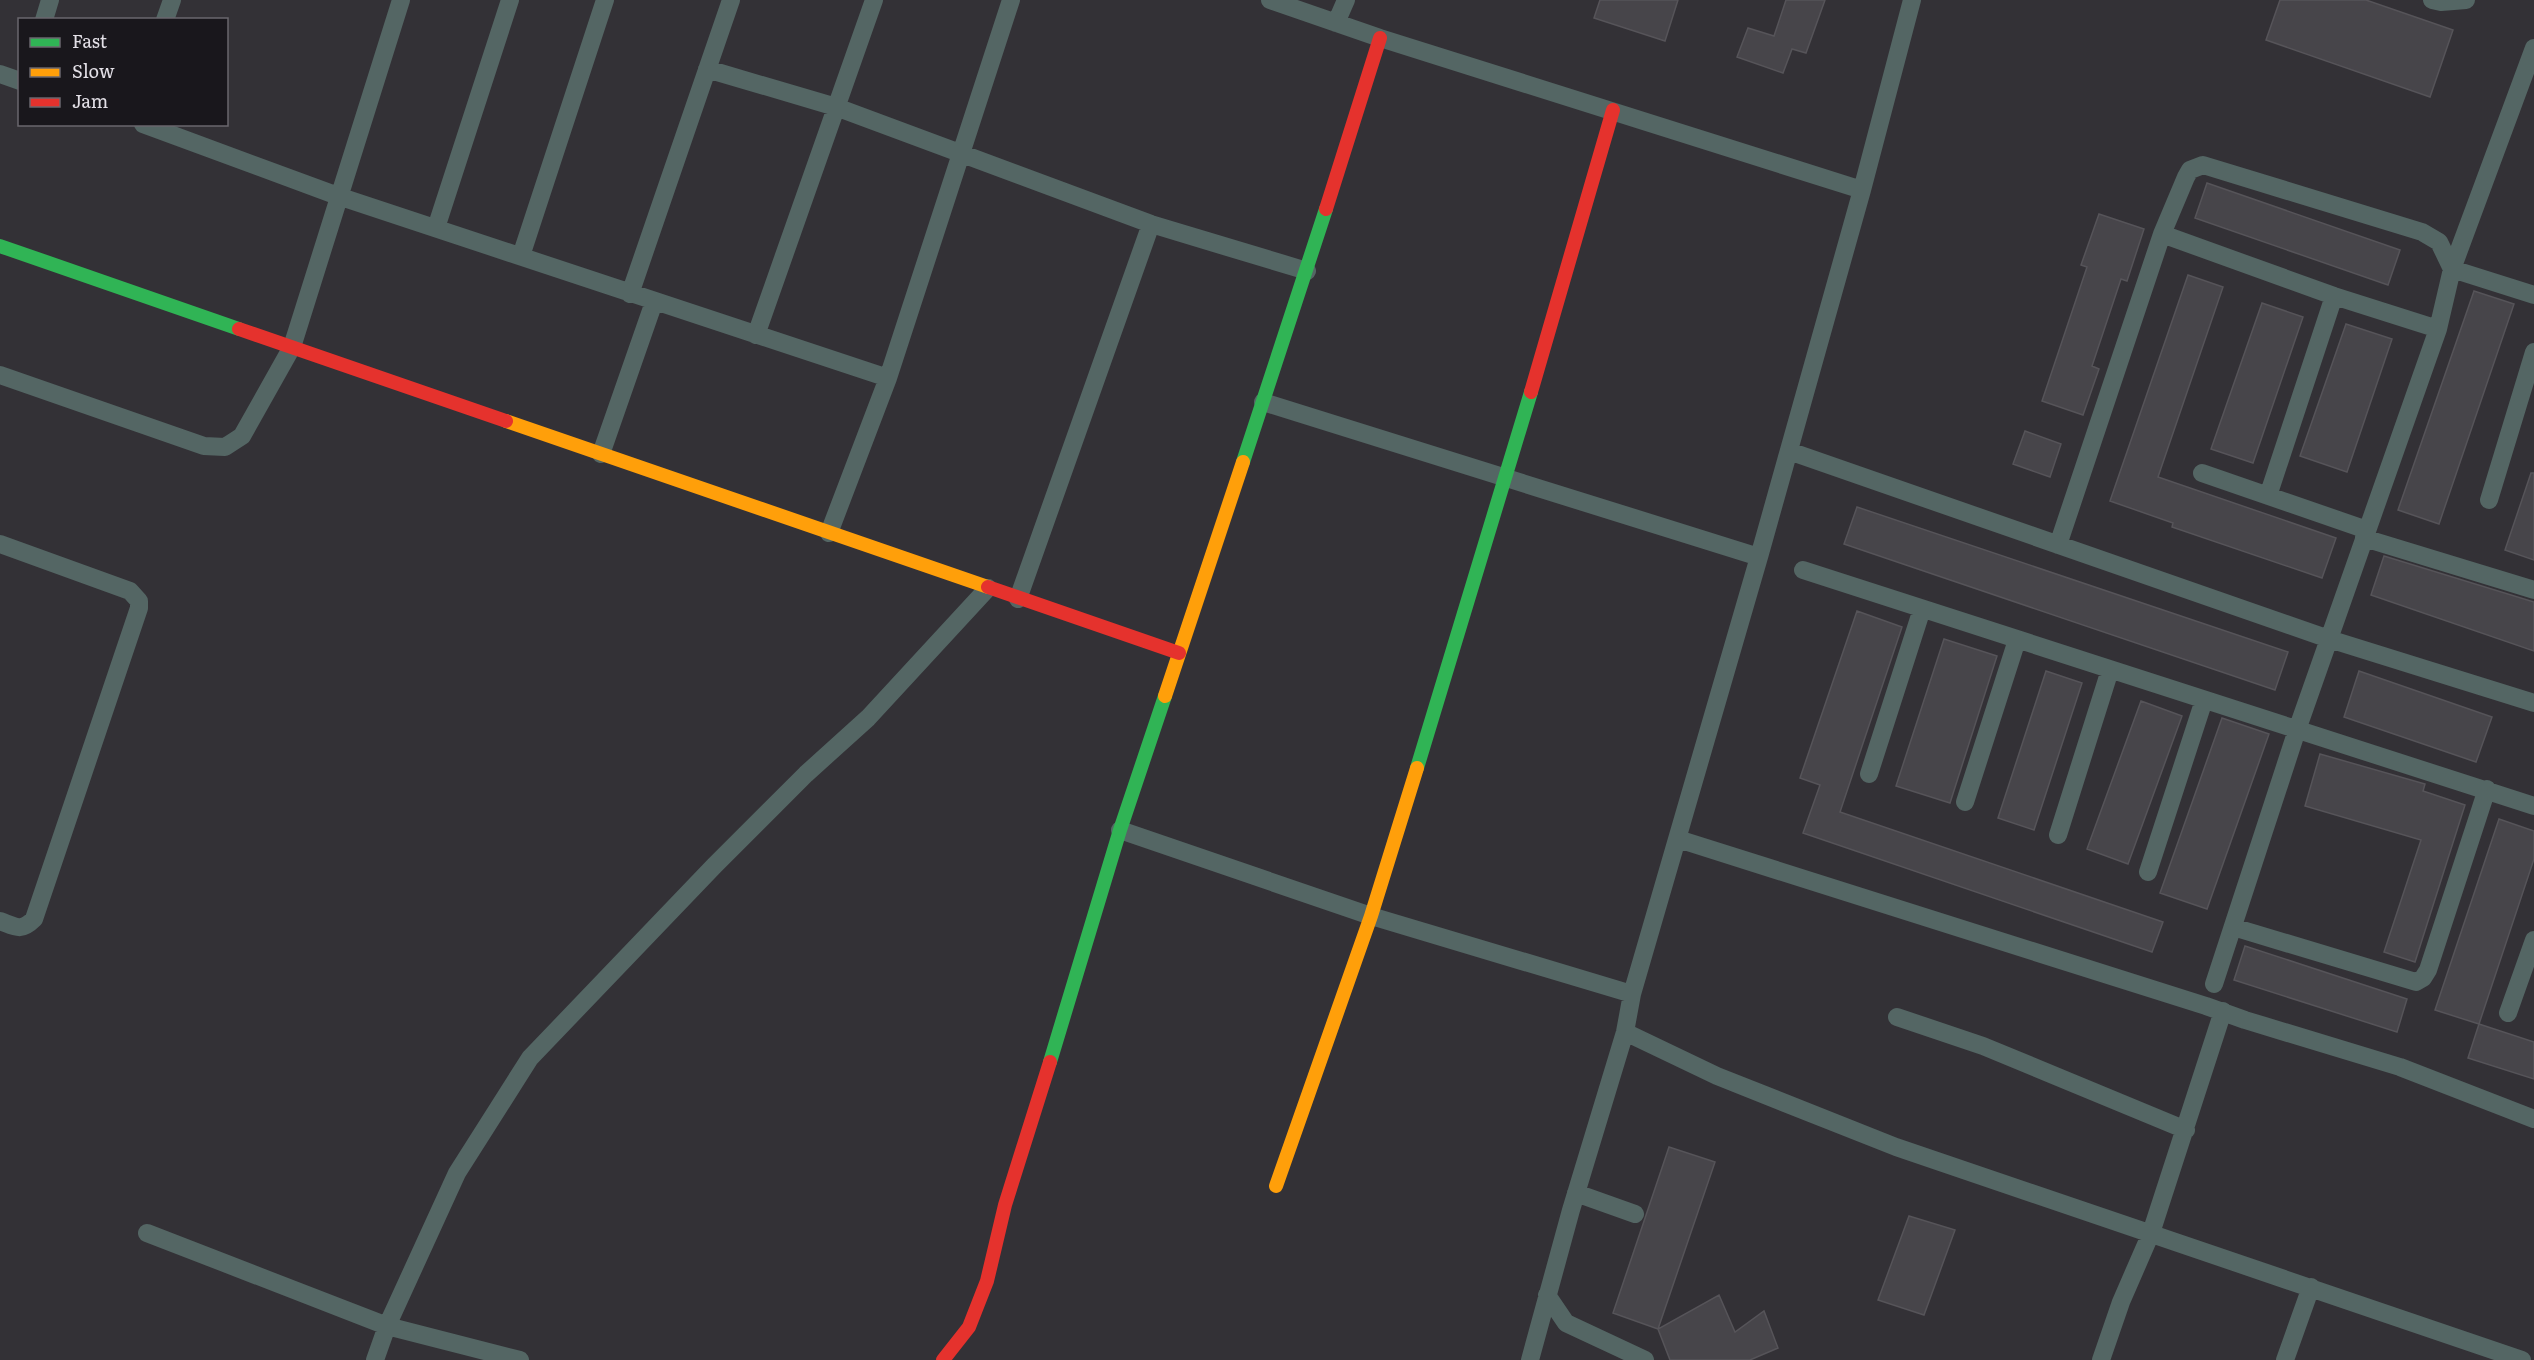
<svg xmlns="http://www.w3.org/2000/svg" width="2534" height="1360" font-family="Literata,serif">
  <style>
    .building { fill: #47454a; stroke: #565459; stroke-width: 1.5 }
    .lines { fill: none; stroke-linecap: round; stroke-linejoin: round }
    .street { stroke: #546664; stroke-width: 18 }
    .fast { stroke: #30b455; stroke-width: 14 }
    .slow { stroke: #ff9f0a; stroke-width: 14 }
    .jam { stroke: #e5322d; stroke-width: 14 }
  </style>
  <rect width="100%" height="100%" fill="#333136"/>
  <path class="building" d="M1600,0H1678L1665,41L1594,18Z
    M1786,0H1825L1806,53L1792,49L1783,73L1737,57L1748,28L1774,36Z
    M2280,0H2366L2453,30L2430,97L2266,40Z
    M2207,183L2400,250L2388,285L2195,218Z
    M2099,214L2144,229L2127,281L2121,279L2092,366L2099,369L2083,415L2042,401L2087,267L2081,265Z
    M2188,275L2223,287L2158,477L2336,538L2322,578L2172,527L2173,523L2110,501Z
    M2474,291L2514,304L2439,524L2398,510Z
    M2262,303L2303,317L2253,463L2211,449Z
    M2346,324L2392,339L2347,472L2300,456Z
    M2025,431L2061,444L2050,477L2013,464Z
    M2531,473H2534V560L2505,550Z
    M1857,507L2288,652L2275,690L1844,544Z
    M2384,556L2534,602V651L2371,595Z
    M1857,611L1902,627L1840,812L2163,922L2152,952L1803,833L1820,785L1800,778Z
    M1944,639L1997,656L1950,803L1896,786Z
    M2046,671L2082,683L2034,830L1998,818Z
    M2359,671L2492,717L2476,762L2344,717Z
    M2141,701L2182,716L2128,864L2087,849Z
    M2222,718L2269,734L2207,909L2160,893Z
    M2320,754L2425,784L2423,791L2465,805L2415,962L2384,952L2421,840L2305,806Z
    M2499,819L2534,831V859L2479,1024L2435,1010Z
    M2245,946L2407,999L2397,1032L2234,980Z
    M2479,1024L2534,1042V1079L2468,1058Z
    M1669,1147L1715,1162L1658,1329L1613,1313Z
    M1909,1216L1955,1230L1924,1315L1878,1300Z
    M1719,1295L1735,1332L1764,1311L1778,1348L1750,1360H1670L1658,1329Z"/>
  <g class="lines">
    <path class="street" d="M1270,0L1380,38L1862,190L1912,0
      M2432,0L2441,2L2466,0
      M44,20L50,0
      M165,20L172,0
      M1336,23L1346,0
      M707,69L836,107L1151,224L1307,271
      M0,74L20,81
      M143,124L338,196L888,378
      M436,228L510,0
      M2162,234L2186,177L2190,170L2203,165L2422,232L2439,242L2452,269L2534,295
      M521,256L605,0
      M630,294L731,0
      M756,335L874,0
      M0,375L204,446L225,447L242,436L292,347L401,0
      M1263,402L1759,557L1862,190
      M1789,451L2329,639L2534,703
      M601,454L654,302
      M2202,473L2367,530
      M2268,496L2334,296
      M2489,500L2534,352
      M829,533L888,378L1011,0
      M2364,538L2534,590
      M0,544L130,591L139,601V608L34,919C21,932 16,927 0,921
      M2058,545L2162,234L2334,296L2438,329
      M1803,570L2534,806
      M1018,599L1151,224
      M1869,774L1922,609
      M1965,802L2017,640
      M1120,830L1371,916L1632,994
      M2058,835L2110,670
      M1678,839L2206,1006L2245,1020L2400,1067L2534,1119
      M2148,872L2204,700
      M2233,927L2416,982L2423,978L2428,970L2487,789
      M2214,984L2297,730L2438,329L2452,269L2534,48
      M2508,1013L2534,940
      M1897,1017L1983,1046L2186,1130
      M1625,1032L1717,1076L1896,1147L2522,1360
      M1576,1193L1635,1214
      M147,1233L387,1326L520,1360
      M1547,1295L1566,1323L1645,1360
      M375,1360L387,1326L457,1173L530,1058L714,866L806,774L868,718L988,588
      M1530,1360L1571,1210L1625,1032L1632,994L1759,557
      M2101,1360L2121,1302L2151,1233L2223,1011
      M2285,1360L2311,1287"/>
    <path class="fast" d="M0,246L239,329
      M1243,462L1326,209
      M1417,768L1531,392
      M1050,1062L1120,830L1165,696"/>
    <path class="slow" d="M506,421L988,587
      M1165,696L1243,462
      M1276,1186L1371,916L1417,768"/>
    <path class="jam" d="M1326,209L1380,38
      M239,329L506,421
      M1531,392L1613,110
      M988,587L1179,653
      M943,1360L969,1327L987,1281L1005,1205L1050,1062"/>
  </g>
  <rect x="18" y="18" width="210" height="108" fill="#19171c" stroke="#6a676d" stroke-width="1.5"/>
  <rect x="30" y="38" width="30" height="9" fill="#30b455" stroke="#6a676d" stroke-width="1.5"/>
  <text x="72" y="48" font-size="18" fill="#e3e0e7">Fast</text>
  <rect x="30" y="68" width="30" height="9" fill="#ff9f0a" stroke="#6a676d" stroke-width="1.5"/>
  <text x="72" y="78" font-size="18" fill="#e3e0e7">Slow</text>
  <rect x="30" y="98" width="30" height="9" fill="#e5322d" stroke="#6a676d" stroke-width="1.5"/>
  <text x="72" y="108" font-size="18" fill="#e3e0e7">Jam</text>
</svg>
